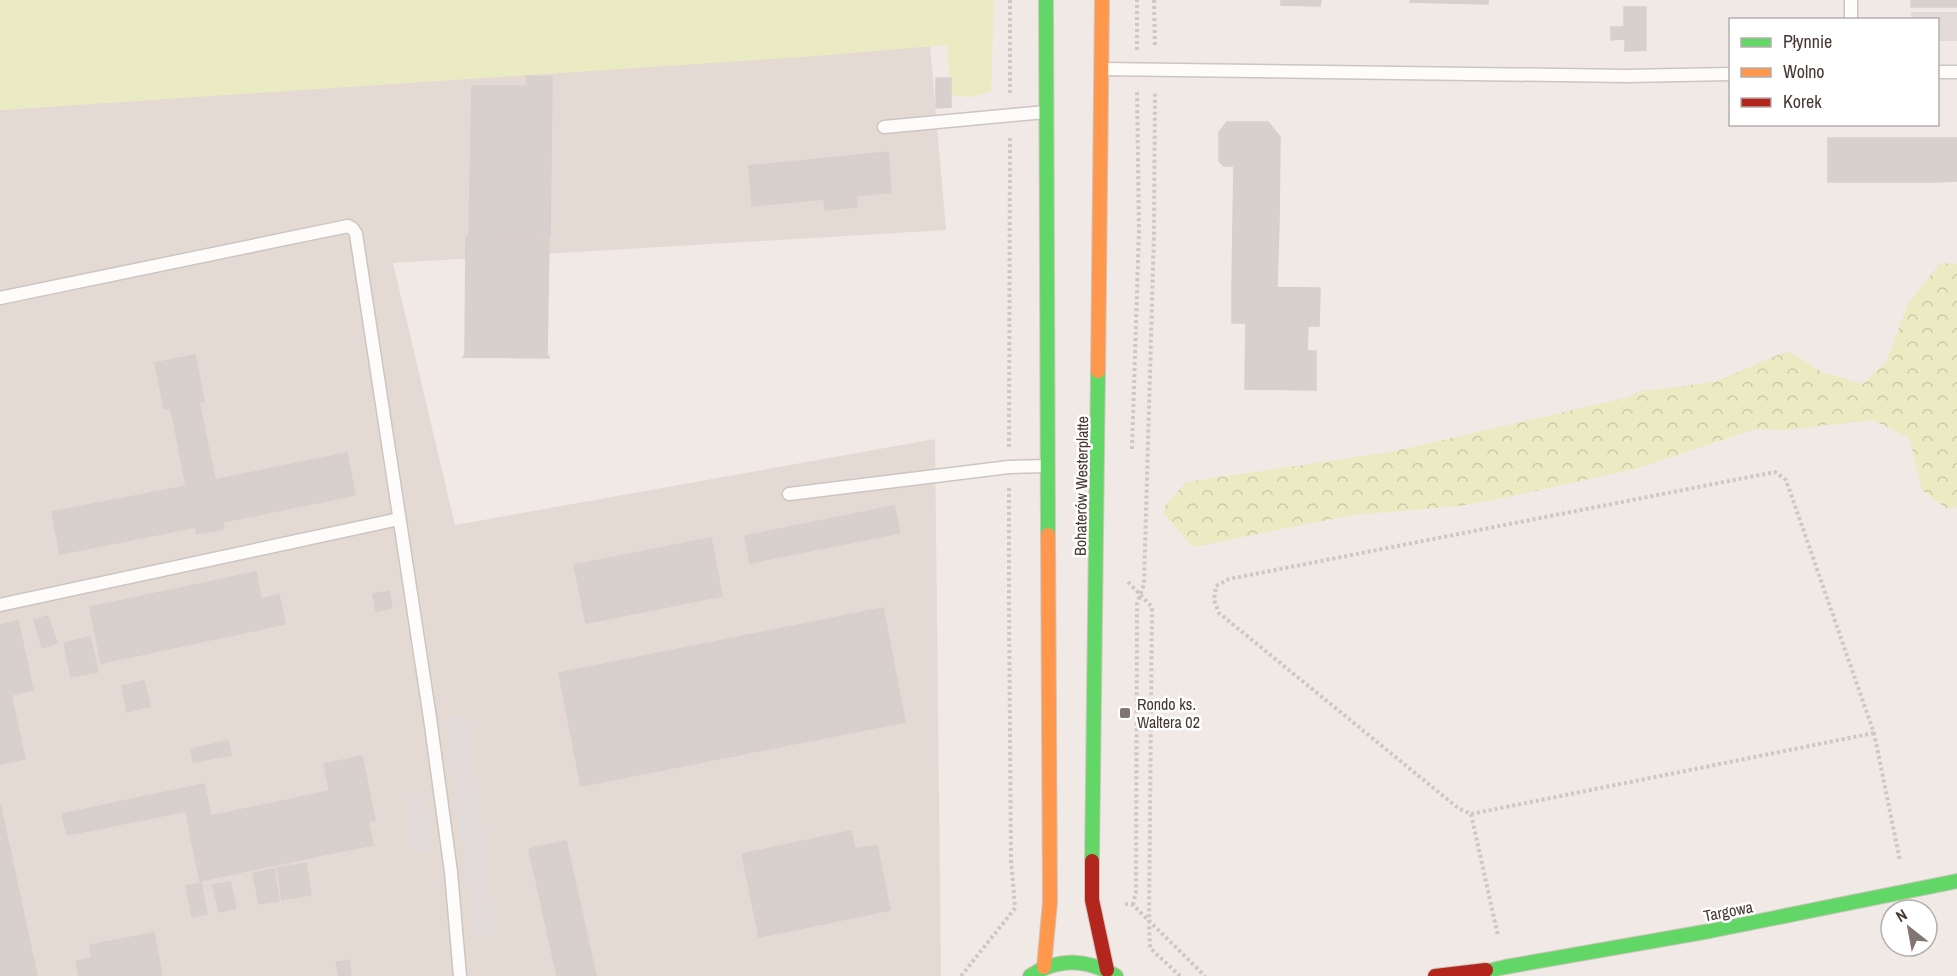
<svg xmlns="http://www.w3.org/2000/svg" width="1957" height="976" font-family="'Archivo Narrow',sans-serif">
  <style>
    .residential { fill: #e5d9d3 }
    .grass { fill: #eaebc3 }
    .forest { fill: url(#forest-crowns) }
    .parking { fill: #e1dad8 }
    .building { fill: #d8d0cd; stroke: #d8cfcc; stroke-width: 1.5 }
    .lines { fill: none; stroke-linecap: round; stroke-linejoin: round }
    .lane-casing { stroke: #ccc5c2; stroke-width: 15 }
    .fast-casing { stroke: #d1c5be; stroke-width: 16 }
    .slow-casing { stroke: #d1c5be; stroke-width: 16 }
    .jam-casing { stroke: #d1c5be; stroke-width: 16 }
    .path { stroke: #cec7c5; stroke-width: 4; stroke-dasharray: 3 3; stroke-linecap: butt }
    .lane { stroke: #fdfcfb; stroke-width: 12 }
    .fast { stroke: #63d668; stroke-width: 14 }
    .slow { stroke: #ff974d; stroke-width: 14 }
    .jam { stroke: #b3261e; stroke-width: 14 }
    .poi-dot { fill: #817571; stroke: #fff; stroke-width: 2 }
    .labels { text-anchor: middle; dominant-baseline: central; stroke-width: 5; stroke-linejoin: round; paint-order: stroke }
    .street-label { font-size: 16px; fill: #453732; stroke: #fff }
    .poi-label { font-size: 16px; fill: #453732; stroke: #fff; text-anchor: start }
  </style>
  <defs>
    <pattern id="forest-crowns" width="20" height="18" patternUnits="userSpaceOnUse" patternTransform="scale(1.5)"><rect width="20" height="18" fill="#eaebc3"/><path d="M2 6a3 3 0 1 1 6 0M12 15a3 3 0 1 1 6 0" fill="none" stroke="#cacaa8"/></pattern>
  </defs>
  <rect width="100%" height="100%" fill="#f0e9e6"/>
  <path class="residential" d="M930,46L946,230L393,263L455,525L935,439L941,976H0V110Z"/>
  <path class="grass" d="M0,0H994L991,91L973,97L951,95L947,45L816,56L0,110Z"/>
  <path class="forest" d="M1940,263L1957,264V507L1946,508L1922,490L1909,438L1873,420L1787,430L1756,429L1635,469L1508,497L1460,506L1353,515L1193,547L1164,514V507L1186,482L1391,452L1629,397L1636,392L1714,382L1788,351L1822,372L1863,384L1886,362L1908,304Z"/>
  <path class="parking" d="M1911,12H1957V41H1938V20L1911,19Z
    M466,715L489,871L495,936L472,938L466,877L444,719Z
    M426,794L433,851L413,853L406,797Z"/>
  <path class="building" d="M1281,0H1321L1320,6L1281,5Z
    M1410,0H1488V4L1410,2Z
    M1911,0H1957V7H1911Z
    M1624,7H1646V50L1625,51V39L1611,40V27H1624Z
    M527,76L552,77L550,236L469,235L472,86H527Z
    M936,78H951V107L936,108Z
    M1227,122H1268L1280,137L1279,222H1233L1234,166H1224L1219,161V132Z
    M1828,138H1935V182H1828Z
    M1935,138H1957V181L1935,182Z
    M888,152L891,192L856,196L857,207L825,210L824,199L752,206L749,166Z
    M1233,222H1279L1277,287H1232Z
    M466,236L549,238L547,356H549V358L463,357L465,355Z
    M1232,287L1320,288L1319,326H1308L1307,351H1316V390L1245,389L1246,323H1232Z
    M195,355L204,401L164,409L155,363Z
    M199,402L215,480L347,453L355,495L223,522L224,529L197,534L195,527L60,554L52,512L186,486L171,408Z
    M894,506L900,533L750,563L745,536Z
    M711,538L722,596L586,623L574,565Z
    M256,572L261,599L279,595L285,624L101,663L90,607Z
    M389,591L392,608L376,611L373,594Z
    M883,608L905,722L581,786L559,673Z
    M48,616L57,643L42,648L34,620Z
    M18,621L33,690L11,695L25,759L0,764V625Z
    M90,637L98,672L71,677L64,643Z
    M144,681L150,706L127,712L122,686Z
    M228,741L231,755L193,762L191,749Z
    M362,756L375,820L368,821L373,845L342,851L324,764Z
    M204,784L215,834L191,838L186,811L67,835L62,814Z
    M330,791L342,851L223,876L211,816Z
    M0,804L37,976H0Z
    M851,831L855,849L877,845L890,910L759,937L742,854Z
    M215,834L223,876L200,881L191,838Z
    M566,841L596,976H557L529,849Z
    M306,863L311,895L282,900L277,868Z
    M274,869L279,901L259,904L253,873Z
    M230,882L236,908L219,912L213,885Z
    M201,883L207,914L192,917L186,886Z
    M154,933L162,976H79L76,961L92,958L90,945Z
    M349,960L351,976H339L336,962Z"/>
  <g class="lines">
    <g class="lane-casing">
      <path id="lane" d="M1851,20V0
        M1103,69L1627,76L1730,74
        M1938,72H1957
        M884,127L1045,112
        M0,298L348,226L353,229L356,234L430,718L451,872L460,976
        M789,494L1009,467L1047,466
        M0,605L399,519"/>
    </g>
    <g class="fast-casing">
      <path id="fast" d="M1046,0L1048,535
        M1092,861L1098,371
        M1030,976C1059,957 1087,959 1116,976
        M1466,976L1505,967L1710,931L1957,881"/>
    </g>
    <g class="slow-casing">
      <path id="slow" d="M1098,371L1102,0
        M1044,967L1050,902L1048,535"/>
    </g>
    <g class="jam-casing">
      <path id="jam" d="M1092,861V900L1107,970
        M1435,976L1486,970"/>
    </g>
    <path class="path" d="M1010,0V96
      M1154,0L1155,48
      M1137,50V0
      M1009,447L1010,137
      M1132,449L1139,230L1137,91
      M1009,488V606L1011,860L1015,907
      M1128,582L1152,607L1149,921L1150,948L1180,976
      M1874,733L1471,814L1458,808L1219,613L1214,600L1216,586L1229,579L1775,472L1786,480L1874,733L1900,861
      M1471,814L1498,936
      M1125,904L1133,905L1205,976
      M1133,905L1136,892L1137,604L1144,584L1154,232L1155,92
      M961,976L1016,907"/>
    <use href="#lane" class="lane"/>
    <use href="#fast" class="fast"/>
    <use href="#slow" class="slow"/>
    <use href="#jam" class="jam"/>
  </g>
  <rect class="poi-dot" x="1119" y="707" width="12" height="12" rx="3"/>
  <g class="labels">
    <g class="street-label">
      <text transform="translate(1081 486) rotate(-89)">Bohaterów Westerplatte</text>
      <text transform="translate(1728 911) rotate(-11)">Targowa</text>
    </g>
    <g class="poi-label">
      <text x="1137" y="704">Rondo ks.<tspan x="1137" dy="18">Waltera 02</tspan></text>
    </g>
  </g>
  <rect x="1729" y="18" width="210" height="108" fill="#ffffff" stroke="#b5afad" stroke-width="1.5"/>
  <rect x="1741" y="38" width="30" height="9" fill="#63d668" stroke="#b5afad" stroke-width="1.5"/>
  <text x="1783" y="48" font-size="18" fill="#453732">Płynnie</text>
  <rect x="1741" y="68" width="30" height="9" fill="#ff974d" stroke="#b5afad" stroke-width="1.5"/>
  <text x="1783" y="78" font-size="18" fill="#453732">Wolno</text>
  <rect x="1741" y="98" width="30" height="9" fill="#b3261e" stroke="#b5afad" stroke-width="1.5"/>
  <text x="1783" y="108" font-size="18" fill="#453732">Korek</text>
  <g transform="translate(1909 928) rotate(329)"><circle r="28" fill="#ffffff" stroke="#b5afad" stroke-width="1.5"/>
  <path d="M0-4.5L10 22L0 15L-10 22Z" fill="#817571"/>
  <text y="-9" font-size="16" font-weight="bold" text-anchor="middle" fill="#453732">N</text>
  </g>
</svg>
